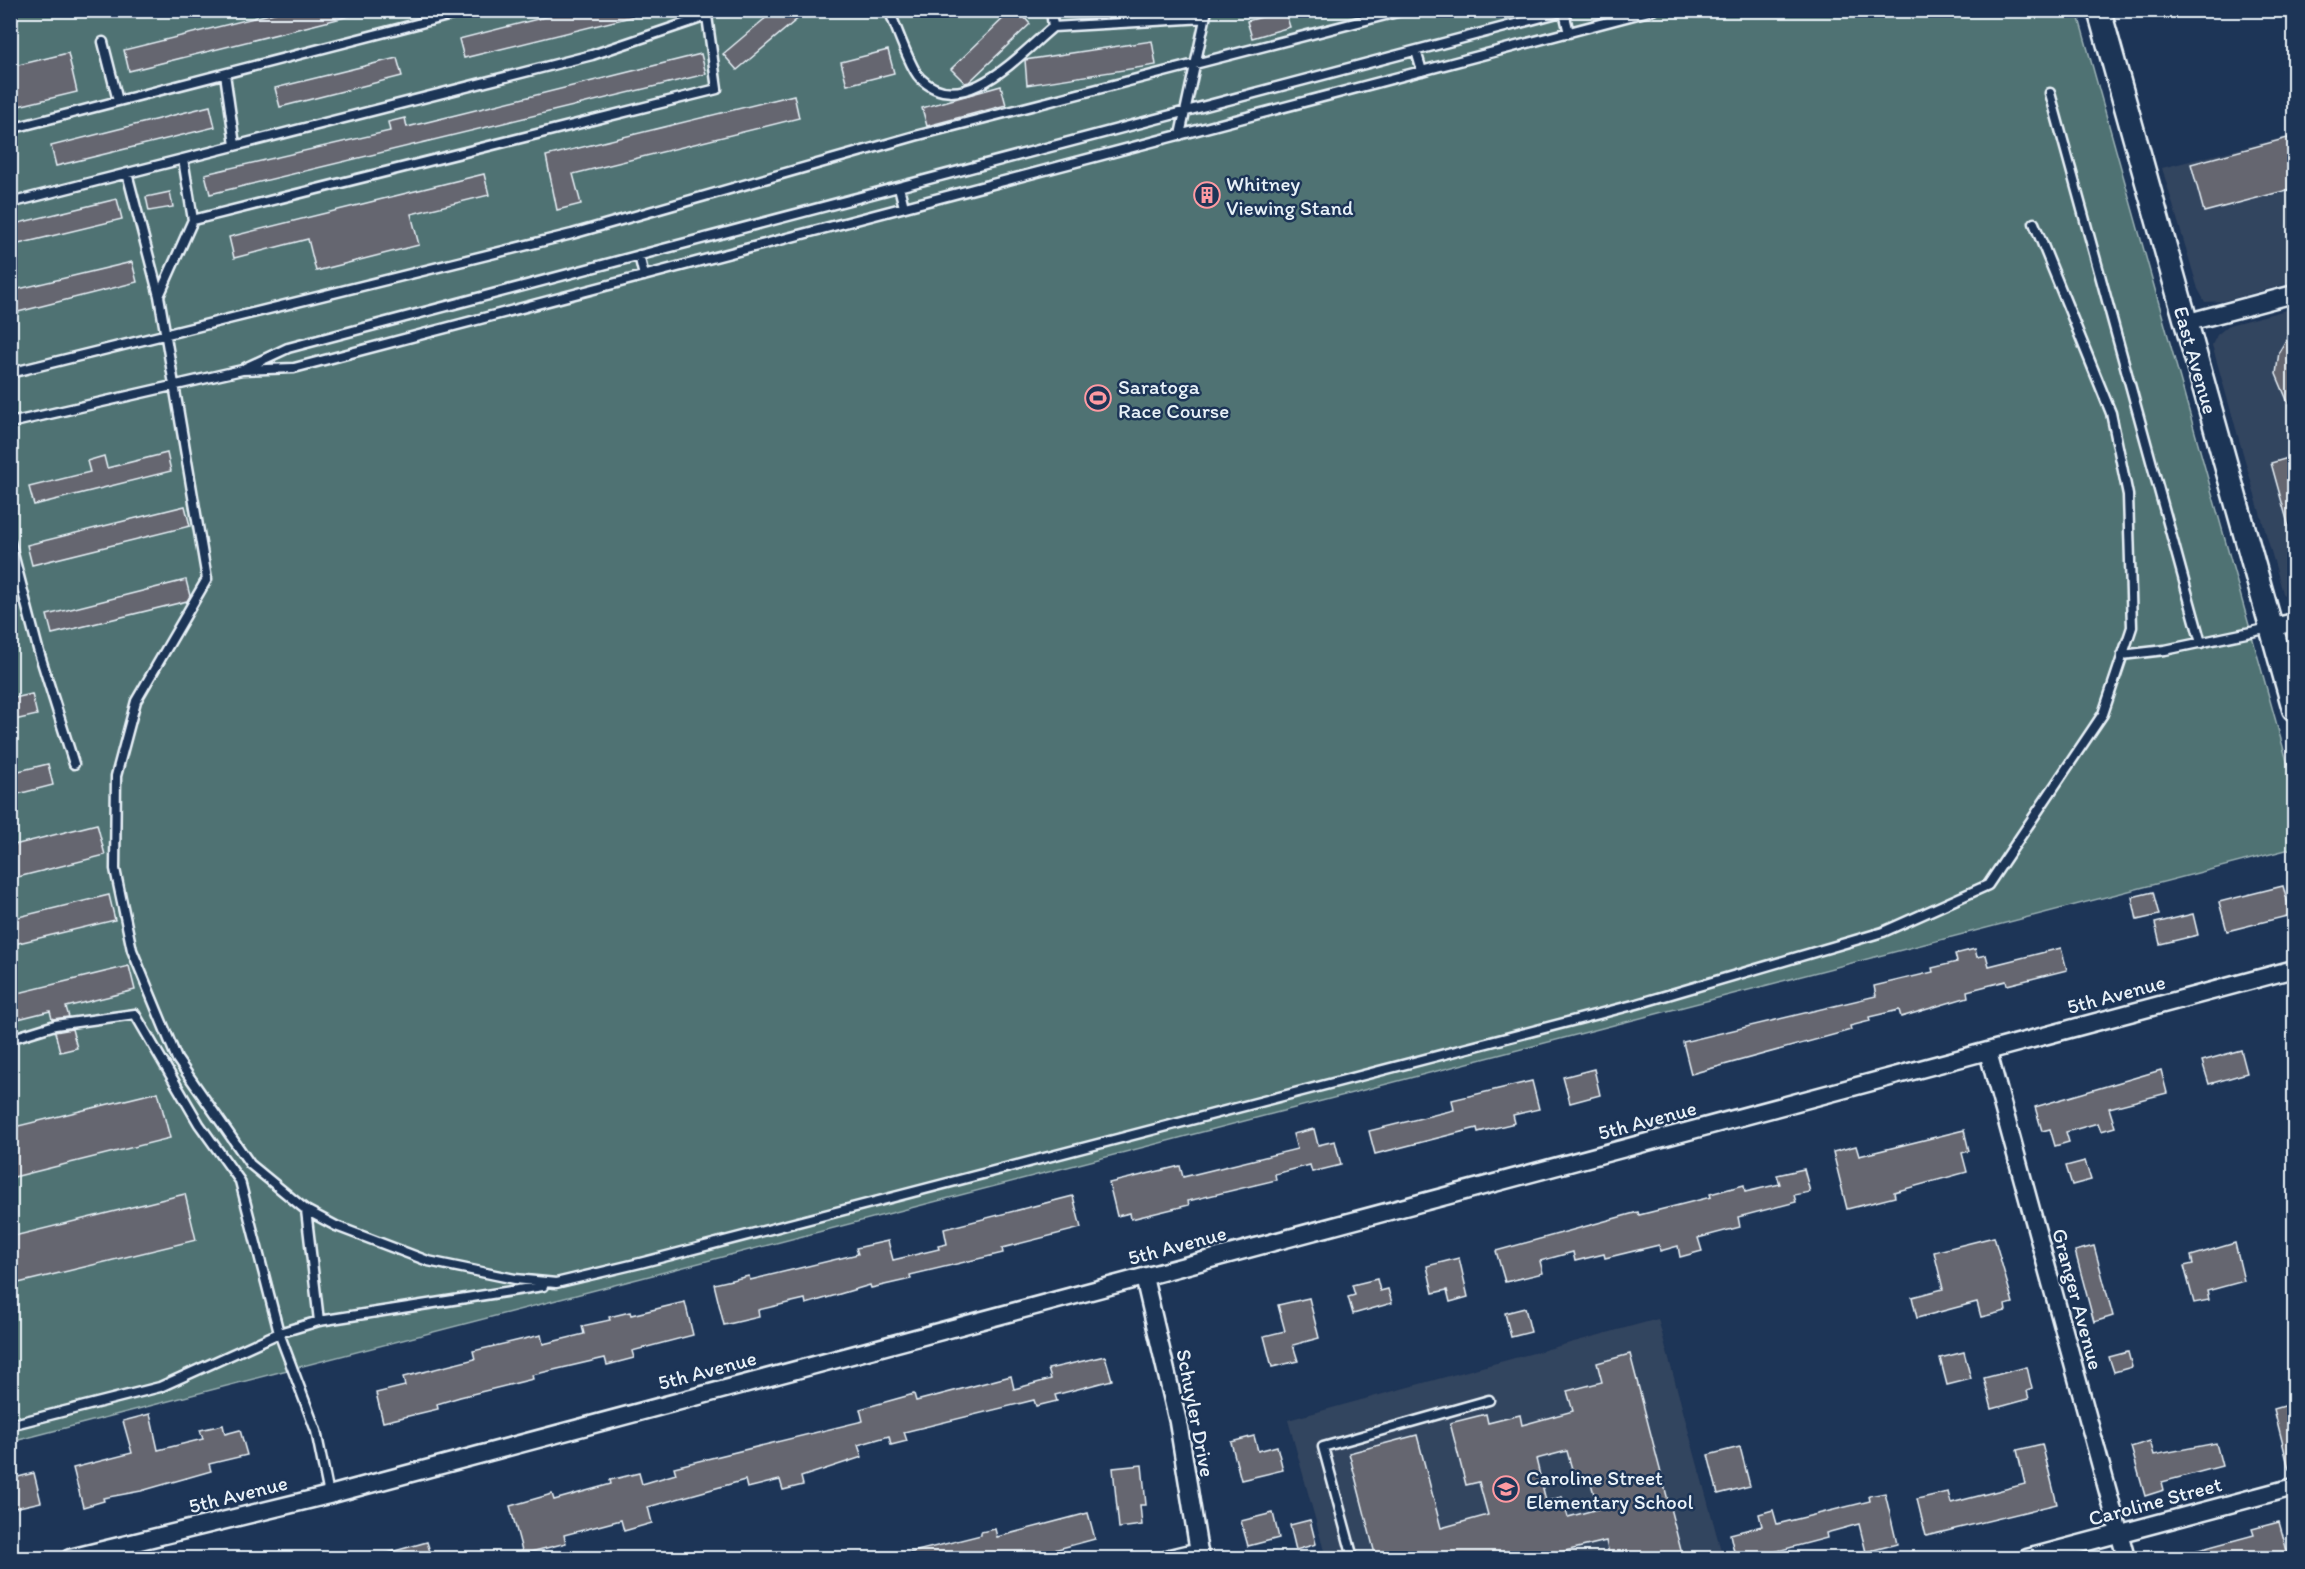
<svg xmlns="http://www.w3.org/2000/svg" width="2305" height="1569" font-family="Itim,sans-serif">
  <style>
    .built { fill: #33445e }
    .green { fill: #507273; stroke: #9cb2b6; stroke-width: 1.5 }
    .building { fill: #65666f; stroke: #e8f1f8; stroke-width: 1.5; fill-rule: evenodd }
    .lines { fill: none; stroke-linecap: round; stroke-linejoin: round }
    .lane-casing { stroke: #e8f1f8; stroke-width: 13 }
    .street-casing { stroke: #e8f1f8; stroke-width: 21 }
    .secondary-casing { stroke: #e8f1f8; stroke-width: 27 }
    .lane { stroke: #1d3557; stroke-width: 8 }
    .street { stroke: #1d3557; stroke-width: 16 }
    .secondary { stroke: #1d3557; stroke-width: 22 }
    .labels { text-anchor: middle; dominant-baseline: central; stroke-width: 5; stroke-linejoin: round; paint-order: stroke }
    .poi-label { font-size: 21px; fill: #e8f1f8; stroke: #1d3557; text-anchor: start }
    .street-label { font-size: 21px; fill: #e8f1f8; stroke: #1d3557 }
  </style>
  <rect width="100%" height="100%" fill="#1d3557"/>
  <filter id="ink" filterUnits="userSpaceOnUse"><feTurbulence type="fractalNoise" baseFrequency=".0167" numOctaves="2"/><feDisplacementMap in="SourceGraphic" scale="12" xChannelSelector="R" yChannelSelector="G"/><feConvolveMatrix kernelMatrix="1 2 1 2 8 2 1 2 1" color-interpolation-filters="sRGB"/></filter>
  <g filter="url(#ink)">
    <path class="built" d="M2294,135V282L2224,301L2205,302L2198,289L2162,168Z
      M2294,308V600L2290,601L2283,593L2212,345L2217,335L2229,325Z
      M1658,1319L1723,1558H1326L1288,1420Z"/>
    <path class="green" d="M11,11H2077L2294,786V848L11,1442Z"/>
    <path class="building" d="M286,10H350V16L129,71L124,50Z
      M573,10H634L635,16L464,58L459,39Z
      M775,10H808L737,70L723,54Z
      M1012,10H1018L1030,24L969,82L965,83L951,69Z
      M1285,11L1290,27L1252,38L1247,21Z
      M1152,41L1156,65L1027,85L1025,60Z
      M888,50L894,73L847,85L841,62Z
      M68,53L77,92L10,108V67Z
      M701,54L706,74L210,194L205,174L390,131L388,122L405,118L407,127Z
      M397,58L402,76L280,107L275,88Z
      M1001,86L1006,105L927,126L922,108Z
      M794,95L799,118L573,174L581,204L557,210L546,156Z
      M210,106L215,127L56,166L51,146Z
      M2295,136V188L2204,212L2191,164Z
      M484,174L489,195L411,214L419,245L316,271L308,239L234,258L229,237Z
      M170,192L173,207L149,211L146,197Z
      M117,199L122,219L10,246V225Z
      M132,262L137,282L10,314V291Z
      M2295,325V419L2276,374L2279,352Z
      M167,453L171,471L34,505L29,487L90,472L87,461L104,456L107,468Z
      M2295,456V530L2290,531L2271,463Z
      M185,506L190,526L32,565L27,545Z
      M186,580L190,596L187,601L52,634L47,615Z
      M32,694L37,715L10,721V699Z
      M48,764L53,785L10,796V773Z
      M97,824L105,855L10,879V846Z
      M2283,886L2291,915L2227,931L2219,902Z
      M2153,892L2159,915L2137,920L2132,897Z
      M109,895L115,920L10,945V919Z
      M2193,914L2198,935L2160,944L2155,923Z
      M2061,948L2067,970L2007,985L2006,981L1967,991L1968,997L1901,1017L1899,1010L1869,1017L1870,1021L1850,1026L1851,1030L1691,1074L1683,1042L1876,996L1874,986L1933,972L1932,968L1957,962L1955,954L1975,949L1977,957L1986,955L1989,966Z
      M129,966L135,990L66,1007L69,1017L52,1019L50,1011L10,1021V995Z
      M72,1029L77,1048L60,1052L55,1032Z
      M2241,1050L2247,1073L2209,1084L2202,1061Z
      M1594,1069L1600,1095L1570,1103L1563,1077Z
      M2161,1070L2167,1093L2109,1108L2115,1127L2101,1131L2098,1123L2066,1132L2069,1142L2055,1146L2050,1129L2042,1131L2035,1107Z
      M1532,1081L1539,1109L1513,1115L1515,1123L1478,1132L1477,1128L1375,1154L1369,1131L1454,1110L1452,1100Z
      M158,1092L170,1138L10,1178V1128Z
      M1314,1129L1318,1145L1335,1141L1341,1165L1312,1172L1310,1165L1275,1174L1276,1180L1188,1201L1189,1205L1131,1219L1130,1213L1117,1216L1109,1183L1180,1166L1183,1177L1297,1149L1293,1134Z
      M1964,1130L1969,1151L1962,1153L1967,1172L1894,1192L1895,1197L1847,1209L1833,1152L1856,1146L1859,1156Z
      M2085,1161L2091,1180L2072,1185L2066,1166Z
      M1804,1169L1810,1192L1794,1195L1796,1202L1738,1217L1740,1227L1698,1238L1702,1251L1680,1257L1678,1246L1660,1251L1659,1245L1605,1258L1604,1254L1575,1261L1573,1252L1540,1261L1543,1273L1505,1282L1496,1251L1638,1212L1639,1215L1711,1197L1710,1194L1744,1185L1745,1192L1780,1184L1777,1175Z
      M185,1194L196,1240L10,1285V1237Z
      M1073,1196L1081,1228L1002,1248L1003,1253L910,1275L911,1279L871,1288L870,1285L806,1304L805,1299L758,1310L759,1317L724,1325L714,1284L749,1276L750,1280L858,1254L856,1248L888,1241L893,1260L939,1249L938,1246L947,1244L944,1229Z
      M1994,1237L2013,1303L2005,1305L2006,1311L1981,1317L1977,1302L1917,1318L1912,1297L1943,1289L1934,1252Z
      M2235,1243L2244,1281L2207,1291L2209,1300L2194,1303L2184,1266L2193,1264L2191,1256Z
      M2094,1246L2113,1316L2094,1322L2075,1251Z
      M1459,1258L1468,1297L1450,1302L1447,1290L1433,1293L1427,1266Z
      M1377,1279L1380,1291L1388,1289L1392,1303L1353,1314L1348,1297L1355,1295L1352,1285Z
      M1309,1298L1319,1338L1293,1345L1298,1361L1272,1367L1264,1336L1285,1331L1278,1305Z
      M685,1302L693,1335L632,1351L634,1358L607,1365L605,1358L532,1375L533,1379L460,1397L437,1404L438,1409L383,1422L376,1393L405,1386L403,1377L475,1359L473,1351L541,1335L543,1344L584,1334L582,1326L610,1320L609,1317L630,1312L631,1315Z
      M1525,1308L1531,1332L1511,1337L1505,1313Z
      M1964,1352L1971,1379L1947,1385L1940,1358Z
      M2128,1352L2132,1367L2114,1372L2109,1357Z
      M1630,1354L1683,1558H1610L1606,1541L1537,1558H1376L1349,1453L1417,1435L1441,1528L1488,1515L1479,1482L1466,1485L1450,1423L1486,1414L1488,1423L1520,1415L1522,1425L1573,1411L1567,1391L1602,1382L1597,1363ZM1567,1451L1575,1480L1589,1476L1598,1509L1568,1517L1562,1497L1546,1501L1536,1459Z
      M1105,1356L1112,1380L1055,1395L1057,1401L1036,1406L1034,1400L904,1432L907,1441L891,1445L889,1436L858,1445L862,1457L801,1477L803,1485L783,1490L780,1480L747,1488L745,1480L648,1507L652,1523L624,1531L621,1520L564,1535L566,1543L523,1554L510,1506L552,1494L554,1500L611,1484L610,1480L639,1473L642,1484L676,1474L674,1467L863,1421L860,1409L914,1394L916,1401L1011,1376L1014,1389L1051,1379L1048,1369Z
      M2027,1367L2032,1389L2027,1391L2029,1399L1992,1409L1984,1378Z
      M2295,1403V1468L2289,1469L2274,1409Z
      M150,1414L158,1450L203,1439L200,1430L223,1425L225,1434L240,1430L247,1455L209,1464L211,1471L141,1491L103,1498L104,1501L83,1507L73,1468L132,1453L123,1421Z
      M1254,1436L1258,1451L1277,1446L1283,1470L1241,1480L1231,1442Z
      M2150,1441L2154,1455L2216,1443L2222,1466L2162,1482L2164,1490L2145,1496L2131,1447Z
      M2042,1444L2057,1504L1926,1536L1917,1499L1948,1492L1951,1503L2025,1484L2017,1450Z
      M1740,1447L1750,1486L1718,1494L1708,1455Z
      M1142,1465L1146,1505H1140L1142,1525L1119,1528L1113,1468Z
      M34,1473L41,1502L10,1509V1479Z
      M1885,1493L1897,1544L1866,1552L1859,1524L1826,1533L1827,1538L1751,1558L1750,1552L1735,1556L1730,1534L1762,1526L1759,1514L1773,1510L1777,1524L1870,1501L1869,1496Z
      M1088,1513L1095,1539L1039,1554L1020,1558H910L909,1553L981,1535V1532L995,1529L997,1537Z
      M1273,1513L1279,1538L1248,1546L1241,1521Z
      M1310,1520L1316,1544L1296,1550L1290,1525Z
      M2279,1522L2289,1558H2187V1553L2254,1535L2252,1529Z
      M427,1542L432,1558H385L384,1554Z"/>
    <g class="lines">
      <g class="lane-casing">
        <path id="lane" d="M889,10C895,24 911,70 920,78C963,121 1021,53 1053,27
          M1051,10L1053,27L1205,18
          M1564,12L1569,33
          M707,16L717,89L193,220L159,296L207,579L136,701L116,776L115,869L132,950L177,1059L250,1164L306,1210L336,1226L428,1261L515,1279L556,1283L640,1263L1637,1004L1883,932L1988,885L2103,714L2132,627L2128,495L2111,413L2034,223
          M103,42L118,101
          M1416,51L1422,71
          M225,74L235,145
          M2050,93L2201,643
          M10,129L471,10
          M1180,135L1207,10
          M183,159L193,220
          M127,173L159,296
          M899,187L904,207
          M10,203L592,55L707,16L714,10
          M639,255L644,276
          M245,368L288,348L1569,10
          M10,373L572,234L915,136L1405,10
          M10,423L242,370L294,368L1653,10
          M10,542L38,649L74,764
          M2122,655L2165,650L2270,628
          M10,1039L55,1025L135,1014L199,1124L240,1181L279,1333L160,1387L10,1425
          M306,1210L319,1321
          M329,1495L316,1431L279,1333L319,1321L543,1286
          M1353,1558L1323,1447L1489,1400"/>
      </g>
      <g class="street-casing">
        <path id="street" d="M2185,323L2294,294
          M2270,628L2294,622
          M1988,1052L2126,1558
          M1144,1277L1178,1422L1200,1558
          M70,1558L329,1495L2294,969
          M1170,1558L1199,1551
          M2027,1558L2294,1487"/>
      </g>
      <g class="secondary-casing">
        <path id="secondary" d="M2099,10L2294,709"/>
      </g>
      <use href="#lane" class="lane"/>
      <use href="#street" class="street"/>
      <use href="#secondary" class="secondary"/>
    </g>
  </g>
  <defs>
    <g id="building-ring" transform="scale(1.35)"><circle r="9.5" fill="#1d3557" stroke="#ff9aa2" stroke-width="1.5"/><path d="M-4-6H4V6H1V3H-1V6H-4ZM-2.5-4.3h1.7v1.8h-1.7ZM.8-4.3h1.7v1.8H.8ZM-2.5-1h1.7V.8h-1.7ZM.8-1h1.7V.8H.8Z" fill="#ff9aa2"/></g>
    <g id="stadium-ring" transform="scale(1.35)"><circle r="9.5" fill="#1d3557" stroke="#ff9aa2" stroke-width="1.5"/><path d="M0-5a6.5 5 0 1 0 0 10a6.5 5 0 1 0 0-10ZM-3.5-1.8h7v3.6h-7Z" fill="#ff9aa2"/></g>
    <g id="school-ring" transform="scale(1.35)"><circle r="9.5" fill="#1d3557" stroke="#ff9aa2" stroke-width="1.5"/><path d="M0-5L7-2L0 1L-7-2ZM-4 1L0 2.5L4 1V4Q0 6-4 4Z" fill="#ff9aa2"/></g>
  </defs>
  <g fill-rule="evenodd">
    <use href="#building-ring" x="1207" y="195"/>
    <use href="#stadium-ring" x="1098" y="398"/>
    <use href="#school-ring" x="1506" y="1489"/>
  </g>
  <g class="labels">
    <g class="poi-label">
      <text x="1226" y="183">Whitney<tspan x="1226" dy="24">Viewing Stand</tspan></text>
      <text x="1118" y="386">Saratoga<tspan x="1118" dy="24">Race Course</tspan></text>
      <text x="1526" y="1477">Caroline Street<tspan x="1526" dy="24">Elementary School</tspan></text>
    </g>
    <g class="street-label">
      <text transform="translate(2196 360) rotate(74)">East Avenue</text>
      <text transform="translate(2116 994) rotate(-15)">5th Avenue</text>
      <text transform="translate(1647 1120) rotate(-15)">5th Avenue</text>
      <text transform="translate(1177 1245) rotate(-15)">5th Avenue</text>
      <text transform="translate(2078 1299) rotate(75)">Granger Avenue</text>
      <text transform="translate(707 1370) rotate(-15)">5th Avenue</text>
      <text transform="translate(1196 1413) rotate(79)">Schuyler Drive</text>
      <text transform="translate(238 1494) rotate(-14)">5th Avenue</text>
      <text transform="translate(2155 1501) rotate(-15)">Caroline Street</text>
    </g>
  </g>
  <rect width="2305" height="1569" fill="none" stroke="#1d3557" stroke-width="36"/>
  <rect x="18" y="18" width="2269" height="1533" fill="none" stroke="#e8f1f8" stroke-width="2" filter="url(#ink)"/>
</svg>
